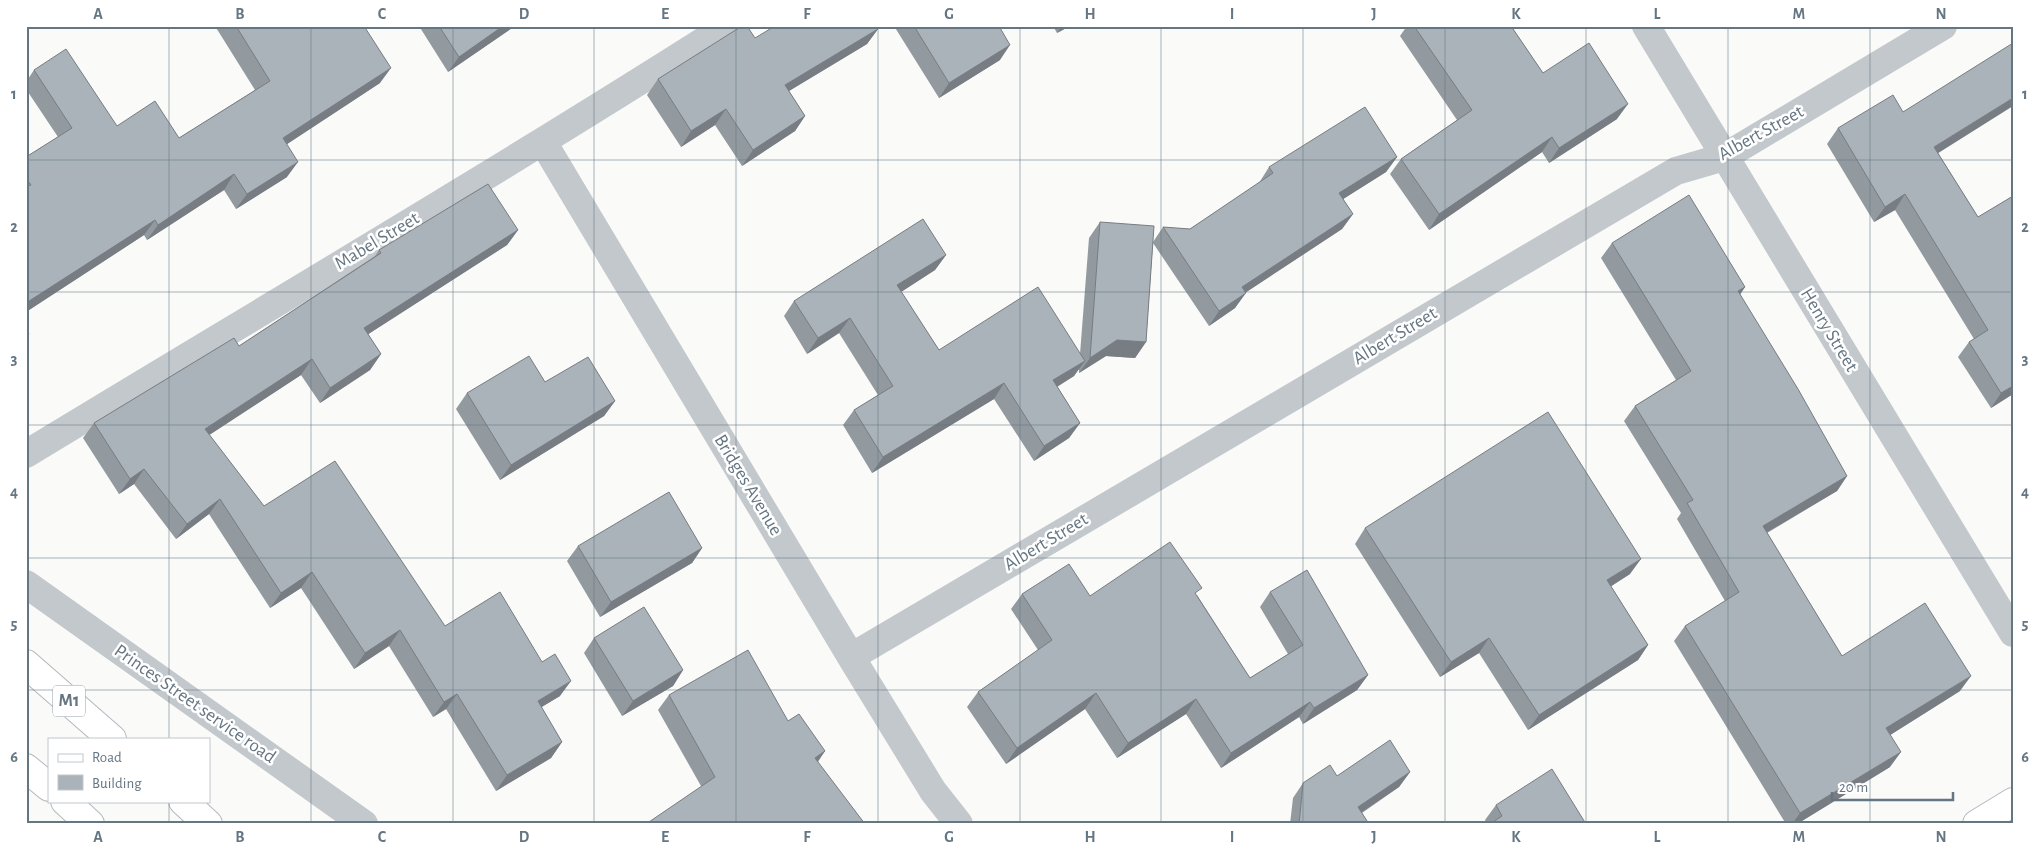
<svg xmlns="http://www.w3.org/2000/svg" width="2039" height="850" font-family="'Alegreya Sans',sans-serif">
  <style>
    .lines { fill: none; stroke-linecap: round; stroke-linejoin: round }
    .secondary-casing { stroke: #b3babf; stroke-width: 30 }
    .highway-casing { stroke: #b4b9bd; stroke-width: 30 }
    .street { stroke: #c3c8cc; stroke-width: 28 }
    .secondary { stroke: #fff; stroke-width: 28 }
    .highway { stroke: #fff; stroke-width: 28 }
    .wall { fill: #929a9f }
    .shaded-wall { fill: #777d82 }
    .building { fill: #aab3b9; stroke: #777d82 }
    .grid { fill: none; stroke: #657683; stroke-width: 1; stroke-opacity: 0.55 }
    .labels { text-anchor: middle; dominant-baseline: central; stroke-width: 5; stroke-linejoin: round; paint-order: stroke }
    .shield { fill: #fff; stroke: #939fa8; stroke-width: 1 }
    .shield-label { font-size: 18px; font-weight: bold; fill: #657683 }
    .street-label { font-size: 19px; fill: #657683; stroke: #fff }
    .neatline { fill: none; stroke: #657683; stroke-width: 2 }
    .grid-label { font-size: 16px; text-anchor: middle; font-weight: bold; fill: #657683 }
  </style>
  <rect width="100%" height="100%" fill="#fafaf8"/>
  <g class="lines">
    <g class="secondary-casing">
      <path id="secondary" d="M1977,824L2013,802"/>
    </g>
    <g class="highway-casing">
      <path id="highway" d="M26,664L112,739
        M26,768L49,787
        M65,801L90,824
        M183,801L208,824"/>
    </g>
    <path class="street" d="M1646,26L2013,633
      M543,142L851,657L933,791L959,824
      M26,454C260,312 496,173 727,26
      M26,584L364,824
      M851,657L1676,171L1724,157L1943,26"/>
    <use href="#secondary" class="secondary"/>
    <use href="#highway" class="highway"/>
  </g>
  <path class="wall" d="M215,26H364L380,83L287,144V177L236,209L224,190L147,240L144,235L26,312V157L58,137L26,89V82L34,70L117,126L179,138L255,90Z
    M419,26H515L448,72Z
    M894,26H999L1000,60L939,98Z
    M1053,26H1070L1057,33Z
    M1407,26H1511L1543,73L1617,119L1549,163L1542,152L1429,230L1390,174L1401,159L1457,120L1400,36Z
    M878,29L867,44L789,91L805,116L795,131L742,166L715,125L681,147L647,95L658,79L755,38Z
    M1903,112L1938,153L1978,217L2013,196V394L1991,408L1958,357L1969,342L1974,339L1895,210L1874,222L1827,144L1838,128Z
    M1397,157L1386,172L1343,199L1353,214L1342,229L1245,293L1235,308L1209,326L1153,243L1146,342L1135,358L1106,356L1079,373V368L1074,376L1057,386L1080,423L1069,438L1034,461L994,399L872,473L843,425L854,410L878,395L839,333L807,354L784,316L794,301L946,255L935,270L901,292L939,350L1080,354L1089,238L1100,222L1153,242L1163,227L1190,229L1259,183L1269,167Z
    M518,230L507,245L368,334L381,354L370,370L320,403L301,375L209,435L264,506L445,626L560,696L541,707L562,742L551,758L496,791L446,709L433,717L389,646L354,669L301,588L270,608L209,514L176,539L134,484L119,494L83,438L94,423L239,346L375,256L379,250Z
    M1612,243L1745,287L1740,295L1847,476L1837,491L1767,533L1842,656L1960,691L1890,735V767L1797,824H1786L1674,641L1685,626L1725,601L1677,519L1681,513L1624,421L1635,406L1676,380L1601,258Z
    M467,393L615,401L604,416L500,480L456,409Z
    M1365,528L1630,574L1611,586L1648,645L1638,660L1528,730L1479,653L1440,677L1355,544Z
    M578,546L702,548L692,563L600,617L567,561Z
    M1270,592L1368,675L1357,690L1303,724L1299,717L1221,768L1186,714L1117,758L1085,709L1006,764L967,707L978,692L1038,650L1011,609L1022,594L1090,596L1197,595L1250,678L1288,654L1260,607Z
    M594,638L683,670L673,686L622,716L584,653Z
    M669,695L788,721L825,751L818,762L701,786L658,710Z
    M1410,772L1399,787L1362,813L1369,824H1290L1293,798L1303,783L1337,776Z
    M1496,805L1586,824H1487L1485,820Z"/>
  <path class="shaded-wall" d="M503,26H515L448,72L459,57Z
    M1062,26H1070L1057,33Z
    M878,29L867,44L774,100L785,85Z
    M1010,45L1000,60L939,98L949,83Z
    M391,68L380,83L272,154L283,138Z
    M2013,98V106L1924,162L1934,147Z
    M1628,104L1617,119L1549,163L1559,148Z
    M726,109L715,125L681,147L691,131Z
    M805,116L795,131L742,166L753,150Z
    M1552,137L1542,152L1429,230L1439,214Z
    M1397,157L1386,172L1329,208L1339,193Z
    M298,162L287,177L236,209L247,194Z
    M234,174L224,190L147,240L158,225Z
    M1905,194L1895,210L1874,222L1885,207Z
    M1353,214L1342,229L1231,302L1242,287Z
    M155,220L144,235L26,312V303Z
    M518,230L507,245L353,344L364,328Z
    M946,255L935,270L887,301L897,285Z
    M1745,287L1734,302L1738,291Z
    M1246,293L1235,308L1209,326L1219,311Z
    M850,318L839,333L807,354L818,338Z
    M1117,340L1146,342L1135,358L1106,356L1079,373L1090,358Z
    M381,354L370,370L320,403L330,388Z
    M312,359L301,375L194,445L205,429Z
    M1085,361L1074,376L1043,396L1053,380Z
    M1004,383L994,399L872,473L883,457Z
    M2013,386V394L1991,408L2001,393Z
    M615,401L604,416L500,480L511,465Z
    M1080,423L1069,438L1034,461L1044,446Z
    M144,469L134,484L119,494L130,479Z
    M1847,476L1837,491L1752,541L1763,526Z
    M220,499L209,514L176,539L187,524Z
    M702,548L692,563L600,617L611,602Z
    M1641,559L1630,574L1596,596L1607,580Z
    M312,572L301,588L270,608L281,593Z
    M400,630L389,646L354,669L365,653Z
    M1489,638L1479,653L1440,677L1451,662Z
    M1648,645L1638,660L1528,730L1539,715Z
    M683,670L673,686L622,716L633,701Z
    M1368,675L1357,690L1303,724L1314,708Z
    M1971,676L1960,691L1876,744L1886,728Z
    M571,681L560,696L527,716L538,701Z
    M1096,693L1085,709L1006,764L1017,748Z
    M457,694L446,709L433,717L444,702Z
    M1196,699L1186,714L1117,758L1128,743Z
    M1310,702L1299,717L1221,768L1231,753Z
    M562,742L551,758L496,791L507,775Z
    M825,751L814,766L815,758Z
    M1901,752L1890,767L1797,824H1792L1800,813Z
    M1410,772L1399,787L1347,822L1358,807Z"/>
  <path class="building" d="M236,26H364L391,68L283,138L298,162L247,194L234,174L158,225L155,220L26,303V187L31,185L26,178V157L72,128L34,70L66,49L117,126L155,101L179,138L270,81Z
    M439,26H503L459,57Z
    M742,26H747L755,38L775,26H876L878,29L785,85L805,116L753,150L726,109L691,131L658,79Z
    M914,26H999L1010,45L949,83Z
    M1414,26H1511L1543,73L1589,43L1628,104L1559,148L1552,137L1439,214L1401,159L1472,110Z
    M2013,43V98L1934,147L1978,217L2013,196V386L2001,393L1969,342L1988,330L1905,194L1885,207L1838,128L1893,95L1903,112Z
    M1365,107L1397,157L1339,193L1353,214L1242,287L1246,293L1219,311L1163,227L1190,229L1273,173L1269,167Z
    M488,184L518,230L364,328L381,354L330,388L312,359L205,429L264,506L335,461L445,626L500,592L542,662L555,654L571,681L538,701L562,742L507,775L457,694L444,702L400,630L365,653L312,572L281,593L220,499L187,524L144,469L130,479L94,423L234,338L239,346L381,253L379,250Z
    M1689,195L1745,287L1738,291L1798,389L1847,476L1763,526L1842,656L1925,603L1971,676L1886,728L1901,752L1800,813L1685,626L1739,592L1687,503L1693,500L1635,406L1691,371L1612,243Z
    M923,219L946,255L897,285L939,350L1038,287L1085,361L1053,380L1080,423L1044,446L1004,383L883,457L854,410L893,386L850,318L818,338L794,301Z
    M1100,222L1154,226L1146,342L1117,340L1090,358Z
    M26,329L29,334L26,335Z
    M529,356L545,382L588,357L615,401L511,465L467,393Z
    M1548,412L1641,559L1607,580L1648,645L1539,715L1489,638L1451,662L1365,528Z
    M669,492L702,548L611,602L578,546Z
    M1170,542L1202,588L1195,593L1250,678L1303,645L1270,592L1307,570L1368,675L1314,708L1310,702L1231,753L1196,699L1128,743L1096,693L1017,748L978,692L1052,640L1022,594L1069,564L1090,596Z
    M644,607L683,670L633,701L594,638Z
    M748,650L788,721L799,714L825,751L815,758L865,824H646L715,777L669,695Z
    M1390,740L1410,772L1358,807L1369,824H1299L1303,783L1330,765L1337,776Z
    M1552,769L1586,824H1490L1502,816L1496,805Z"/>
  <path class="grid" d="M169,26V739M311,26V824M453,26V824M594,26V824M736,26V824M878,26V824M1020,26V824M1161,26V824M1303,26V824M1445,26V824M1586,26V824M1728,26V824M1870,26V824M26,160H2013M26,292H2013M26,425H2013M26,558H2013M26,690H2013M169,801V824"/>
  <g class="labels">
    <rect class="shield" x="53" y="685.5" width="32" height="31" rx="4"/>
    <g class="shield-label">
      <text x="69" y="701">M1</text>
    </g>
    <g class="street-label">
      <text transform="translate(1761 133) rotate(-29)">Albert Street</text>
      <text transform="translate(377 241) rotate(-31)">Mabel Street</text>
      <text transform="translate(1829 330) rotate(59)">Henry Street</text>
      <text transform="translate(1395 336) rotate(-31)">Albert Street</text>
      <text transform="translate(748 485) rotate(59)">Bridges Avenue</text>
      <text transform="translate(1046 542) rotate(-31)">Albert Street</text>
      <text transform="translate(195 704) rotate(35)">Princes Street service road</text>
    </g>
  </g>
  <rect width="2039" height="850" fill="none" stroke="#ffffff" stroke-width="55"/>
  <rect x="48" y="738" width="162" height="65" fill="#ffffff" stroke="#c1c8cd"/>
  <rect x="58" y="754" width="25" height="8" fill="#ffffff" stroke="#c1c8cd"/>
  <text x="92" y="762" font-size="15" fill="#657683">Road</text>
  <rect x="58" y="775" width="25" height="15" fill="#aab3b9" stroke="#c1c8cd"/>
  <text x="92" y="788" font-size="15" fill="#657683">Building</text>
  <path d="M1832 792v8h121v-8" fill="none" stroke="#657683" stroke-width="2.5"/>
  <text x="1839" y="792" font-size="15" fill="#657683" stroke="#ffffff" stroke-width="4" paint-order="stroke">20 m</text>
  <rect x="28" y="28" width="1984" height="794" class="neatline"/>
  <g class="grid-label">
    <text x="98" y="19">A</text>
    <text x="240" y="19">B</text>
    <text x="382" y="19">C</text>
    <text x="524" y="19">D</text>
    <text x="665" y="19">E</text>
    <text x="807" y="19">F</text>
    <text x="949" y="19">G</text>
    <text x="1090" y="19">H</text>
    <text x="1232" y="19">I</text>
    <text x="1374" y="19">J</text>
    <text x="1516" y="19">K</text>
    <text x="1657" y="19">L</text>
    <text x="1799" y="19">M</text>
    <text x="1941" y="19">N</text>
    <text x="14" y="99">1</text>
    <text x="2025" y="99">1</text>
    <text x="14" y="232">2</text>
    <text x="2025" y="232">2</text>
    <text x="14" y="364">3</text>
    <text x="2025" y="364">3</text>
    <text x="14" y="497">4</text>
    <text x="2025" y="497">4</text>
    <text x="14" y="629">5</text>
    <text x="2025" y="629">5</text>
    <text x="14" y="762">6</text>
    <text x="2025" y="762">6</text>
    <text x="98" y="842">A</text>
    <text x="240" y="842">B</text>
    <text x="382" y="842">C</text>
    <text x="524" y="842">D</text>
    <text x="665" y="842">E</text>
    <text x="807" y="842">F</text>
    <text x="949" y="842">G</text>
    <text x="1090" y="842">H</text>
    <text x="1232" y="842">I</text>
    <text x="1374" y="842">J</text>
    <text x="1516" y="842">K</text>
    <text x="1657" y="842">L</text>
    <text x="1799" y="842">M</text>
    <text x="1941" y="842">N</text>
  </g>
</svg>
